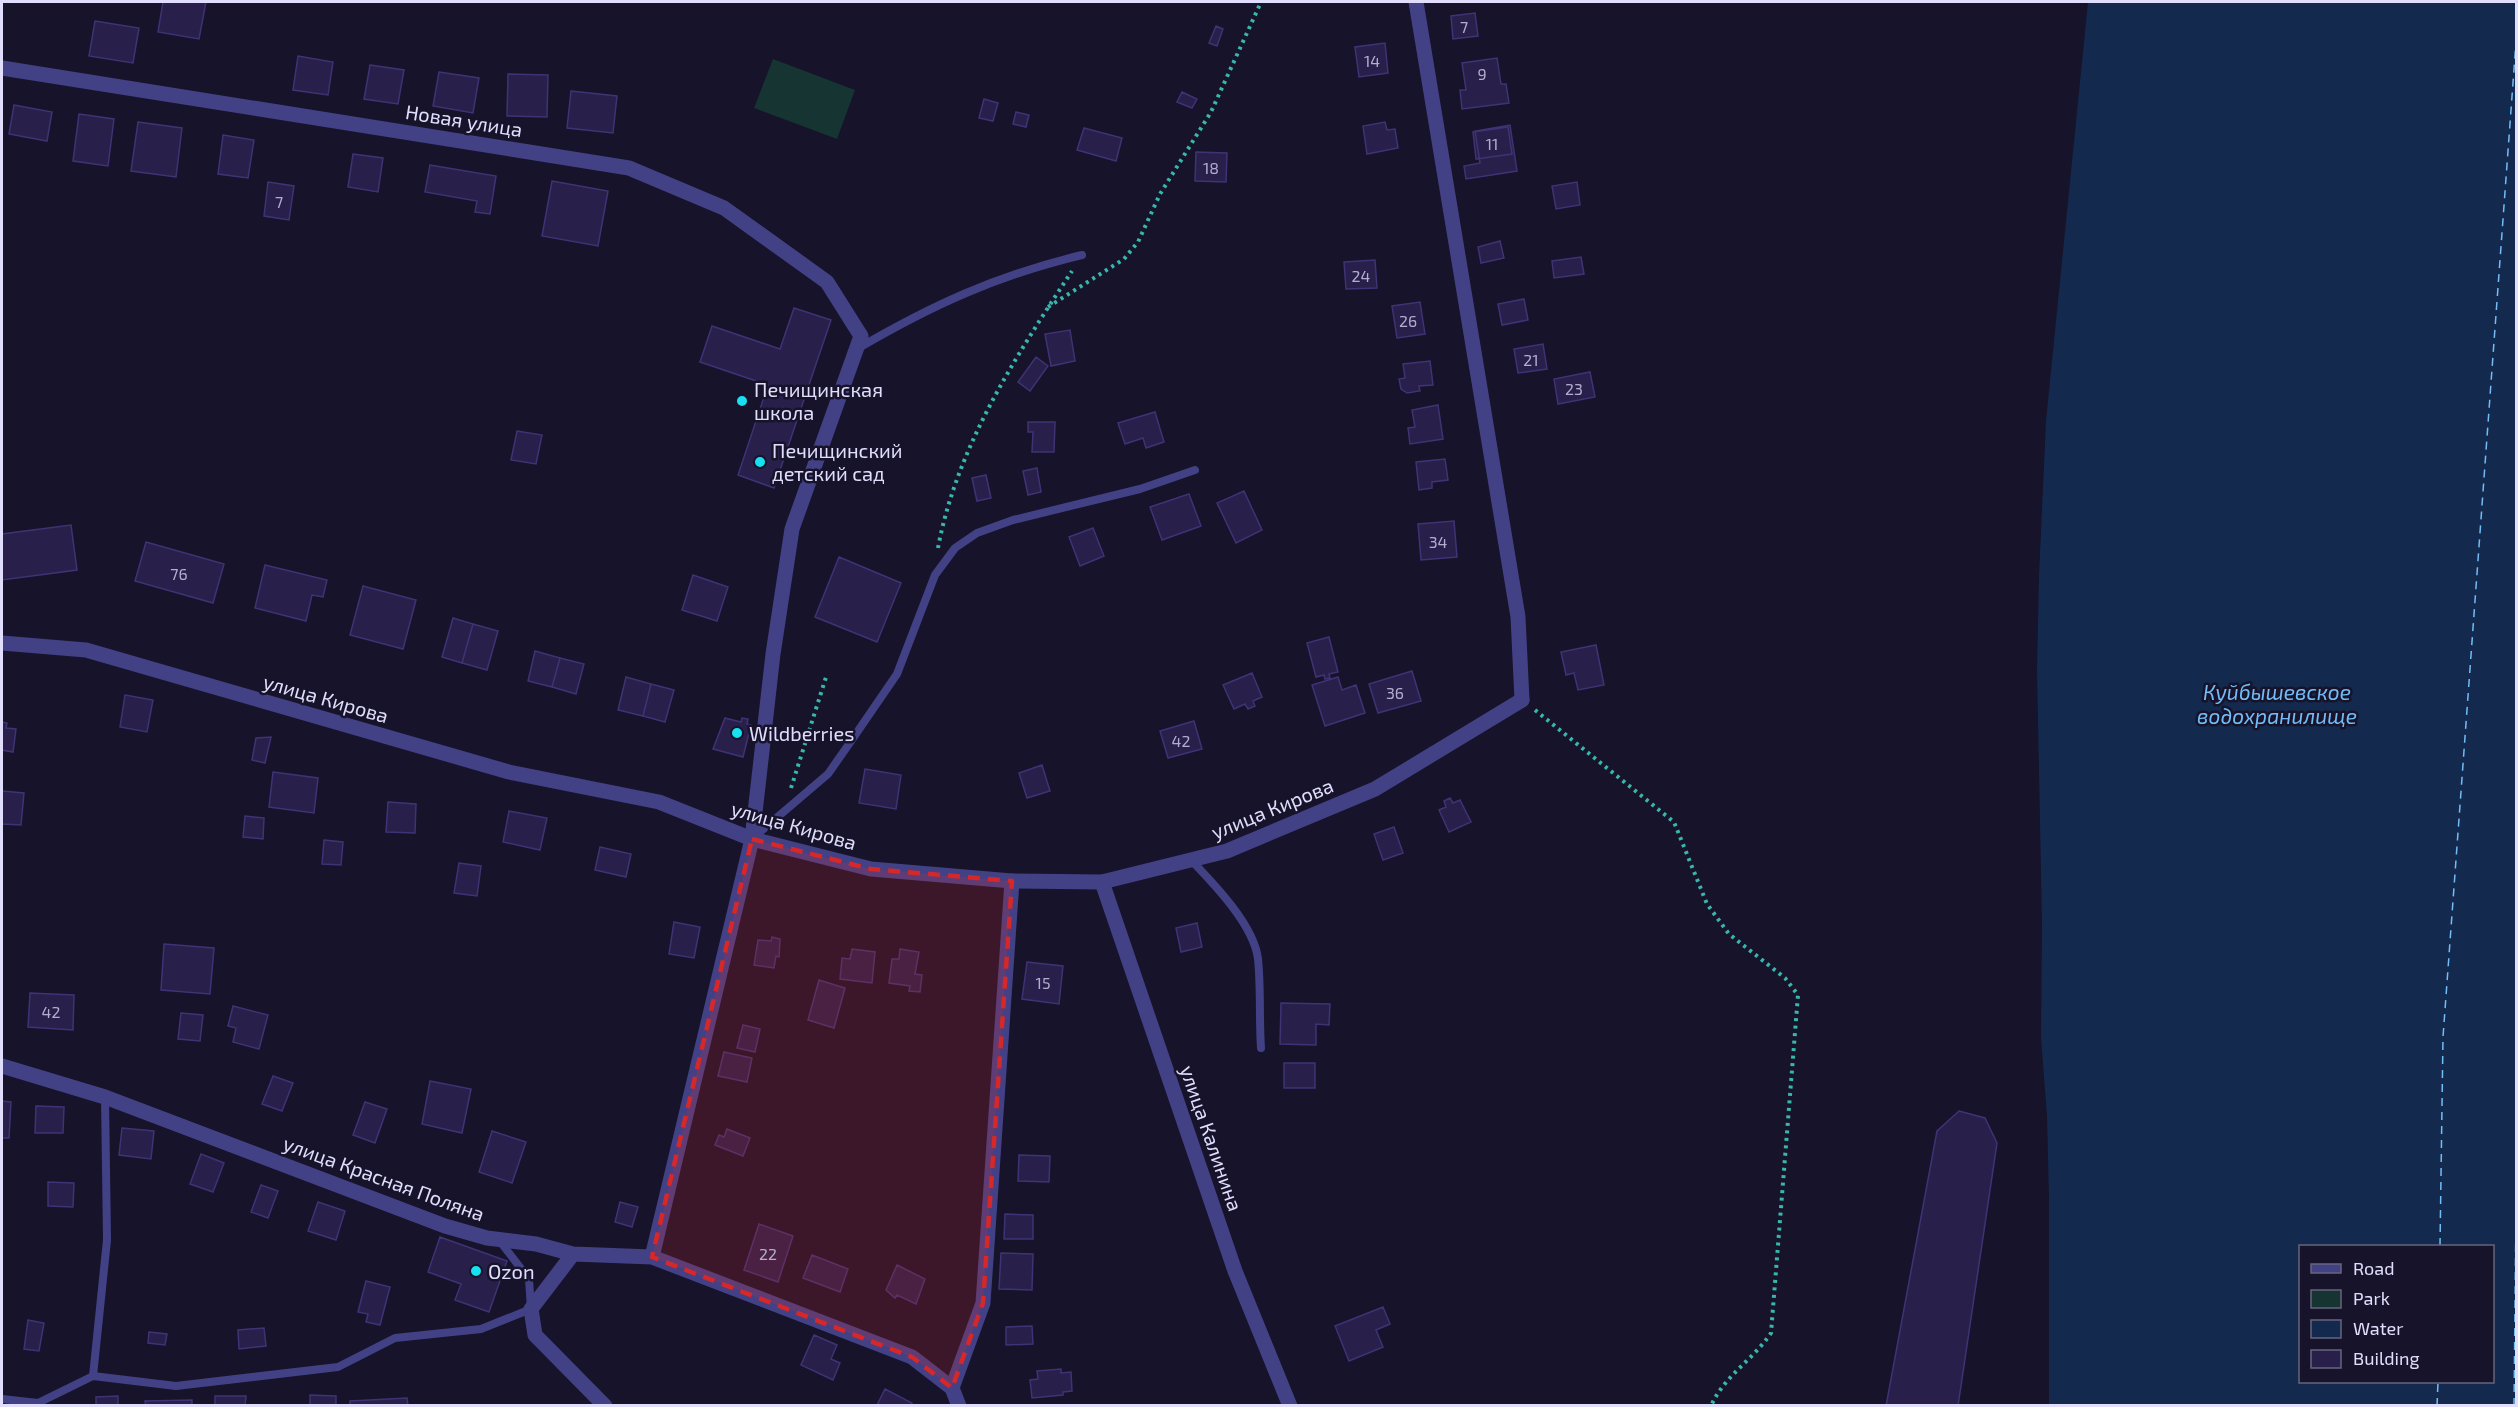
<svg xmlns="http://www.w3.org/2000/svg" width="2518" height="1407" font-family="'Exo 2',sans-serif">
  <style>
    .green { fill: #163432 }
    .water { fill: #132a4e; fill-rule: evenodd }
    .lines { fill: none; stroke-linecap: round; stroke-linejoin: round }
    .ferry { stroke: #72bcf7; stroke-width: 1.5; stroke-dasharray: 8 6; stroke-linecap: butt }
    .building { fill: #28204a; stroke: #3f3375; stroke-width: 1.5 }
    .path { stroke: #38b7ac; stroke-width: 4; stroke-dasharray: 3 4.5; stroke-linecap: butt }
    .service { stroke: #424186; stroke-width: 8 }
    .minor { stroke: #424186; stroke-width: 15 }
    .tertiary { stroke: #424186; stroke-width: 15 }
    .marked { fill: #d62828; fill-opacity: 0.2; stroke: #d62828; stroke-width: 4.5; stroke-dasharray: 12 8; stroke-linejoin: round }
    .poi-dot { fill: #16e0f1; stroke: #16132a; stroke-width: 2 }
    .labels { text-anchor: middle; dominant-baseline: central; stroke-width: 5; stroke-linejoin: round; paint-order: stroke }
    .number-label { font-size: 16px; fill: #b3aed0 }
    .street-label { font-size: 20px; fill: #e1defd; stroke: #16132a }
    .poi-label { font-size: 20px; fill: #e1defd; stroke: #16132a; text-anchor: start }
    .water-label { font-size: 21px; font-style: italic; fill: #72bcf7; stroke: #16132a }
  </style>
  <rect width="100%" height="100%" fill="#16132a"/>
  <path class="green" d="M773,59L855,90L837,139L754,108Z"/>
  <path class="water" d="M2088,2H2516V1405H2049V1197L2047,1116L2041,1038L2042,923L2037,670L2039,576L2046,421ZM2300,1246H2492V1382H2300Z"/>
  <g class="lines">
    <path class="ferry" d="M2440,1246L2443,1037L2516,42
      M2437,1406L2438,1382
      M2514,1406L2516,1212"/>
  </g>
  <path class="building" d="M163,2H206L199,39L158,32Z
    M1475,13L1478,36L1453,39L1451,16Z
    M95,21L139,28L133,63L89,56Z
    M1216,26L1223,29L1217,46L1209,43Z
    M1385,43L1388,73L1359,77L1355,47Z
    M298,56L333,62L328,95L293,90Z
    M1497,58L1501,84H1506L1509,103L1462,109L1460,90H1466L1462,63Z
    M370,65L404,70L398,104L364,99Z
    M439,72L479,78L473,113L433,106Z
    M508,74L548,75L547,117L507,116Z
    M571,91L617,96L613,133L567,128Z
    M1182,92L1197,99L1192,108L1177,102Z
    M984,99L998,103L993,121L979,118Z
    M14,105L52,112L47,141L9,134Z
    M1016,112L1029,115L1026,127L1013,124Z
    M79,114L114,119L108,166L73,161Z
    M138,122L182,128L176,177L131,171Z
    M1385,122L1387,130L1395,129L1398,148L1367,154L1363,126Z
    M1510,125L1517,171L1466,179L1464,166L1480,163L1475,131Z
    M1508,127L1512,154L1476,159L1473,132Z
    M1084,128L1122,138L1116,161L1077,150Z
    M223,135L254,140L248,178L218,174Z
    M1196,152L1227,153L1226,182L1195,181Z
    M353,154L383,158L378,192L348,187Z
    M430,165L496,176L490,214L475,212L477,201L425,192Z
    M552,181L608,191L598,246L542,236Z
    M268,182L294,186L289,220L264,216Z
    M1577,182L1580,205L1556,209L1552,186Z
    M1500,241L1504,258L1481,263L1478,247Z
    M1581,257L1584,274L1554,278L1552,261Z
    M1375,260L1377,288L1346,289L1344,262Z
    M1524,299L1528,320L1502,325L1498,304Z
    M1420,302L1425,334L1397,338L1392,306Z
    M794,308L831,320L774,488L738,475L768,385L700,362L712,326L780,349Z
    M1070,330L1075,361L1051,366L1045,334Z
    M1543,344L1547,369L1518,373L1514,349Z
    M1036,357L1048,366L1030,391L1018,382Z
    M1430,361L1433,385L1419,386L1420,391L1407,393L1401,389L1399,379L1405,378L1403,364Z
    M1590,372L1595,397L1558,404L1554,379Z
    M1438,405L1443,439L1410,444L1408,428L1415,427L1412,410Z
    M1155,412L1164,442L1146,448L1143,438L1125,444L1118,423Z
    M1028,422H1055L1054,452H1032L1033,432H1028Z
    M517,431L542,435L536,464L511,460Z
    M1445,459L1448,480L1432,482V488L1419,490L1416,462Z
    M1037,468L1041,492L1028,495L1023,471Z
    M986,475L991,498L977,501L972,478Z
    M1244,491L1262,530L1236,543L1217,503Z
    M1189,494L1201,526L1162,540L1150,507Z
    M1454,521L1457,557L1421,560L1418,524Z
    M71,525L77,570L2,580V534Z
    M1093,528L1104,556L1080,566L1069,537Z
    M146,542L224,564L213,603L135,581Z
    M839,557L901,583L877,642L815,617Z
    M265,565L327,580L323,597L312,595L306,621L255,608Z
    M693,575L728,587L717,621L682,610Z
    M363,586L416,600L403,649L350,635Z
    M453,618L473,624L462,663L442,657Z
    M473,624L498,631L487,670L462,663Z
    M1329,637L1338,672L1329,674L1330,678L1325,679L1324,675L1316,677L1307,643Z
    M1596,645L1604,685L1578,690L1574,673L1566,675L1561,652Z
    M535,651L560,658L552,687L528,681Z
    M560,658L584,664L576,694L552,687Z
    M1412,671L1421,701L1378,713L1369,684Z
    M1252,673L1262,697L1253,701L1255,706L1248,709L1245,704L1234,709L1223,685Z
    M626,677L651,684L643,716L618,710Z
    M1338,677L1342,690L1356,685L1365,713L1325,726L1312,685Z
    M651,684L674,690L665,722L643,716Z
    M125,695L153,700L147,732L120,727Z
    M725,718L741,722L742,718L748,719L747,724L751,725L743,757L713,749Z
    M1194,721L1202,749L1168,758L1160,731Z
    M2,722L7,723L6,728L16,729L13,752L2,750Z
    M271,737L265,763L252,760L256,738Z
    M1042,765L1050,791L1027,798L1019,773Z
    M865,769L901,775L896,809L859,803Z
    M273,772L318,778L314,813L269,807Z
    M2,791L24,793L21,825L2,824Z
    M1450,798L1453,803L1460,800L1471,822L1449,832L1439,810L1446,807L1444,801Z
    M388,802L416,804L415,833L386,832Z
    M509,811L547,818L540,850L503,842Z
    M245,816L264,818L263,839L243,837Z
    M1394,827L1403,853L1383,860L1374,834Z
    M324,840L343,842L341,865L322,864Z
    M600,847L631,854L626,877L595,870Z
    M459,863L481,866L477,896L454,893Z
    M674,922L700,927L694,958L669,954Z
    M1197,923L1202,947L1181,952L1176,928Z
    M772,937L780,939L779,957L776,956L774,968L754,965L758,940L771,941Z
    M164,944L214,948L210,994L161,990Z
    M852,949L875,952L872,983L840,979L842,958L850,959Z
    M900,949L919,952L915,974L922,975L920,992L909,991L910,986L889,983L892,959H899Z
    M1027,962L1063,966L1059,1004L1022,999Z
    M819,980L845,988L834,1028L808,1020Z
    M30,993L74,995L73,1030L28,1027Z
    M1281,1003L1330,1004L1329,1025L1316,1024V1045L1280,1044Z
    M233,1006L268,1015L259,1049L233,1042L236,1028L228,1026Z
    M181,1013L203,1015L200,1041L178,1039Z
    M743,1025L760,1029L755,1052L737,1048Z
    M724,1052L752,1058L747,1082L718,1076Z
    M1284,1063H1315V1088H1284Z
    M273,1076L293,1083L282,1111L262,1104Z
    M430,1081L471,1089L462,1133L422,1124Z
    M2,1101L11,1102L9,1138H2Z
    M365,1102L387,1109L375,1143L353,1135Z
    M36,1106L64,1107L63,1133H35Z
    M1959,1111L1985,1118L1997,1143L1958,1406H1886L1937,1131Z
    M122,1128L154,1131L151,1159L119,1155Z
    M727,1129L750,1138L743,1156L715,1145L719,1135L724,1137Z
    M492,1131L526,1142L512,1183L479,1172Z
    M201,1154L224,1163L213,1192L190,1184Z
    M1019,1155L1050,1156L1049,1182L1018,1181Z
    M48,1182L74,1183L73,1207L48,1206Z
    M261,1185L278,1191L268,1218L251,1212Z
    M318,1202L345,1211L336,1240L308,1231Z
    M620,1202L638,1207L632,1227L615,1222Z
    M1005,1214L1033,1215V1239H1004Z
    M759,1224L793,1236L778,1282L744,1270Z
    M440,1237L507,1261L489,1312L455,1300L461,1284L428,1272Z
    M1001,1253L1033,1254L1032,1290L999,1289Z
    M812,1255L848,1269L840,1292L803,1278Z
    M897,1265L925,1279L916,1304L897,1295L895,1298L886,1290Z
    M366,1281L390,1287L380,1325L366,1322L368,1314L358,1312Z
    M1383,1307L1390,1324L1376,1330L1383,1347L1349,1361L1335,1326Z
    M28,1320L44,1323L39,1351L24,1349Z
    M1032,1326L1033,1344L1006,1345V1327Z
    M264,1328L266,1346L239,1349L238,1330Z
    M149,1332L167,1334L165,1345L148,1343Z
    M814,1335L837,1345L831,1359L840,1363L833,1380L801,1365Z
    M1061,1369V1373L1071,1372L1072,1391L1063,1392V1395L1032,1398L1030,1380L1038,1379L1037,1371Z
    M885,1389L912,1403L911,1406L877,1405Z
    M310,1395L336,1396V1406H310Z
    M118,1396V1406H96V1397Z
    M215,1396H246L245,1406H215Z
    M407,1398L408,1406H350V1401Z
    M192,1400V1406H146L145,1401Z"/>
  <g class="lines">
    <path class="path" d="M1048,307L1124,259L1138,242L1160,194L1211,112L1261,2
      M938,548C957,446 1016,356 1072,271
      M1535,710L1674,822L1707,904L1729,934L1785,978L1798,995L1771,1333C1753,1360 1724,1376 1711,1406
      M791,788L827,674"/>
    <path class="service" d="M857,349C932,305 998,275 1082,255
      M753,838L828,774L849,744L897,674L935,575L955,548L977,533L1013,520L1140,489L1195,470
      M1191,860C1214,884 1254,925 1258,959C1261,988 1259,1019 1261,1048
      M93,1376L107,1240L105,1097
      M2,1399L38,1403L93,1376L176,1386L338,1367L395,1338L481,1329L531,1309L529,1279L499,1240"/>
    <path class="minor" d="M1416,2L1518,617L1522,700
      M2,68L629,168L724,208L827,282L861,336L792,529L773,654L752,839L652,1257
      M1102,882L1235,1271L1290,1406
      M2,1066L105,1097L445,1226L487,1238L536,1244L573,1254L652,1257L912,1357L952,1388
      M573,1254L531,1309L535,1335L605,1406
      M959,1406L952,1388L983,1303L1012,881"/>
    <path class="tertiary" d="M2,643L86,650L509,772L659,802L752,839L871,869L1012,881L1102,882L1227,851L1375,789L1522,700"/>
  </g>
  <path class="marked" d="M752,839L871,869L1012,881L983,1303L952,1388L912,1357L652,1257Z"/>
  <g class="poi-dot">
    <circle cx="742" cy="401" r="6"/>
    <circle cx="760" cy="462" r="6"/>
    <circle cx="737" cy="733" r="6"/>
    <circle cx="476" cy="1271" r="6"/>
  </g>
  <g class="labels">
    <g class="number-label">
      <text x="1464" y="26">7</text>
      <text x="1372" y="60">14</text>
      <text x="1482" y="73">9</text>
      <text x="1492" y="143">11</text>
      <text x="1211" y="167">18</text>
      <text x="279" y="201">7</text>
      <text x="1361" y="275">24</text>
      <text x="1408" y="320">26</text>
      <text x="1531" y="359">21</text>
      <text x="1574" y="388">23</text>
      <text x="1438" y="541">34</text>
      <text x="179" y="573">76</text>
      <text x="1395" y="692">36</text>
      <text x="1181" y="740">42</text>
      <text x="1043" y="982">15</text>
      <text x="51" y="1011">42</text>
      <text x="768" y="1253">22</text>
    </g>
    <g class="street-label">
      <text transform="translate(464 120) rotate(9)">Новая улица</text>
      <text transform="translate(326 698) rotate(16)">улица Кирова</text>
      <text transform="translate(1272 808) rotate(-22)">улица Кирова</text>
      <text transform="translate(794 825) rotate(16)">улица Кирова</text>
      <text transform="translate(1212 1138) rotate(71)">улица Калинина</text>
      <text transform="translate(384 1178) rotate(20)">улица Красная Поляна</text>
    </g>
    <g class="poi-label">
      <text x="754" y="389">Печищинская<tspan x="754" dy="23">школа</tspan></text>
      <text x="772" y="450">Печищинский<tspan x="772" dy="23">детский сад</tspan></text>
      <text x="749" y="733">Wildberries</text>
      <text x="488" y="1271">Ozon</text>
    </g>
    <g class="water-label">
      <text x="2277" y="691">Куйбышевское<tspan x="2277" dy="24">водохранилище</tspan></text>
    </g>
  </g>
  <rect width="2518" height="1407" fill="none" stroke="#e1defd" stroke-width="6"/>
  <rect x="2299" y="1245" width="195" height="138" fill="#16132a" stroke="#67647e" stroke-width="1.5"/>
  <rect x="2311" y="1264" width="30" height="9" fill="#424186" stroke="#67647e" stroke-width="1.5"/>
  <text x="2353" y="1275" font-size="18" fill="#e1defd">Road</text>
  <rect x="2311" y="1290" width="30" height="18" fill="#163432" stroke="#67647e" stroke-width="1.5"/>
  <text x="2353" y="1305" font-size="18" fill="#e1defd">Park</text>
  <rect x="2311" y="1320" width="30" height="18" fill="#132a4e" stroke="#67647e" stroke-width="1.5"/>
  <text x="2353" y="1335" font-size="18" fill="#e1defd">Water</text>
  <rect x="2311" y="1350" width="30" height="18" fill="#28204a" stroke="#67647e" stroke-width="1.5"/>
  <text x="2353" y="1365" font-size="18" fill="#e1defd">Building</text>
</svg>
